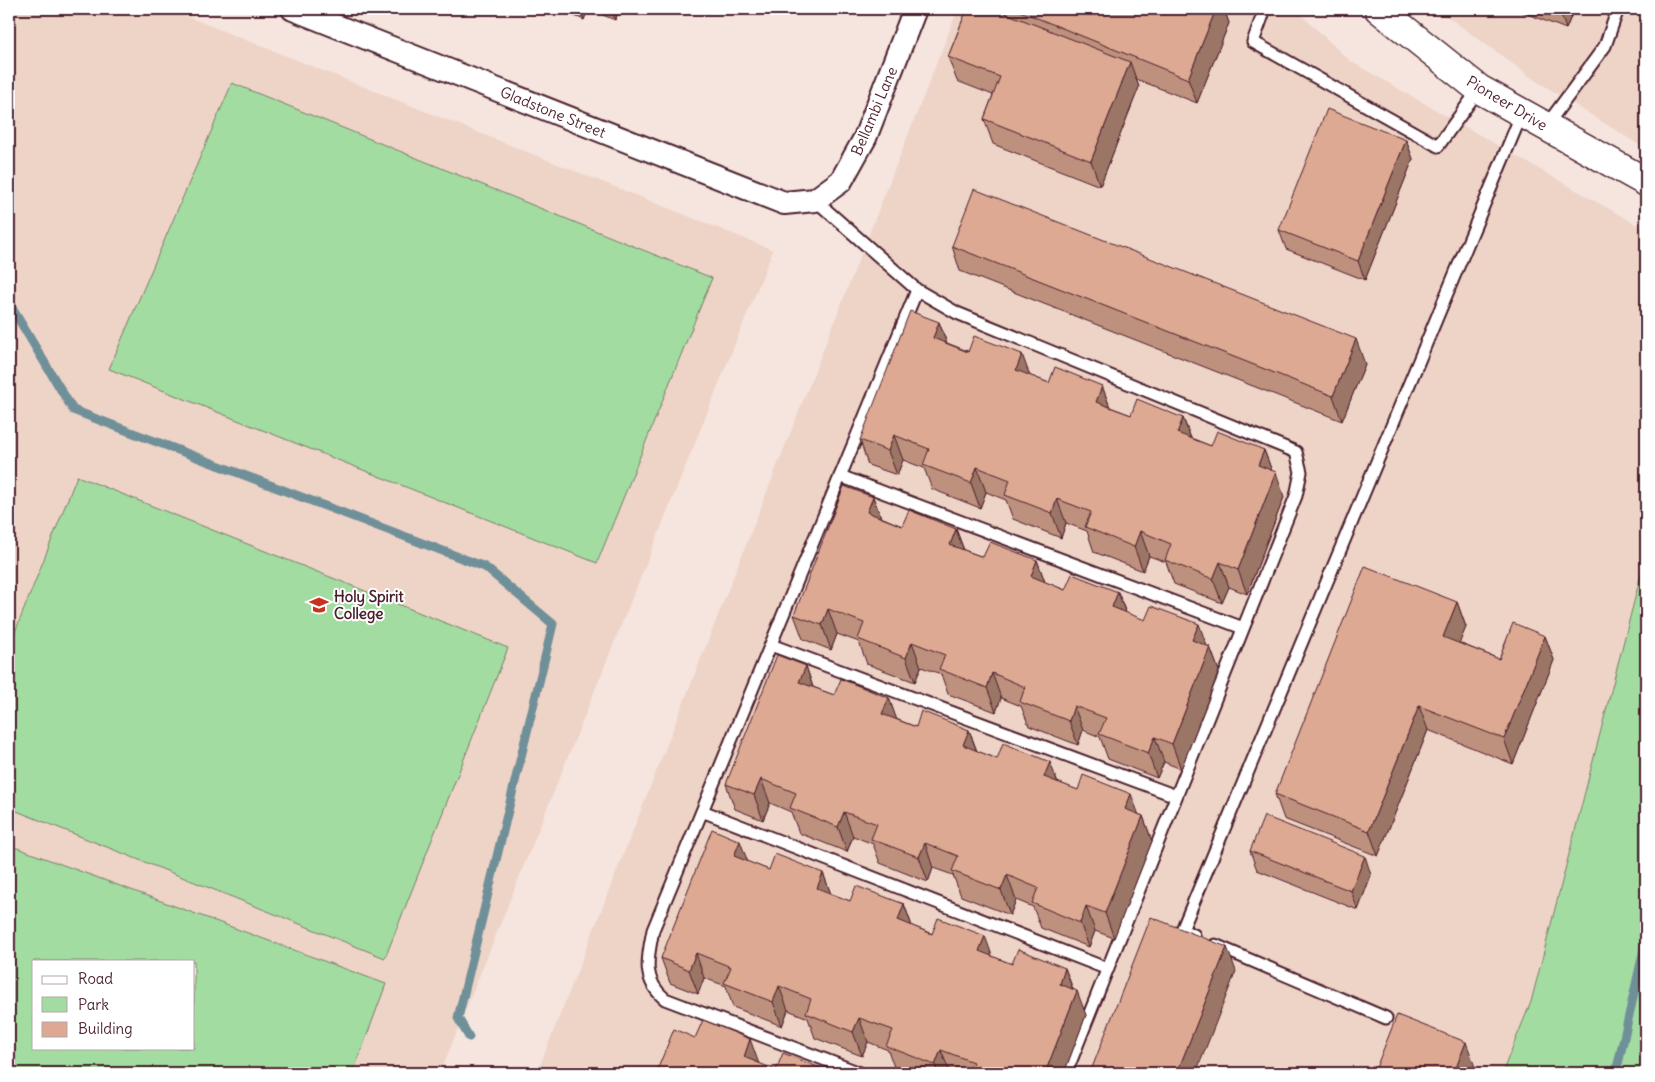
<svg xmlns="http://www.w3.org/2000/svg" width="1655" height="1082" font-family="Delius,sans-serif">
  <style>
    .built { fill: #eed3c7; fill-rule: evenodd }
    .green { fill: #a3dca1; stroke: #767e66; fill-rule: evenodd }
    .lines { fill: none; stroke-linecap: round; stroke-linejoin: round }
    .stream { stroke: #709099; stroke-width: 9 }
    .service-casing { stroke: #4a1f2b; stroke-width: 15 }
    .minor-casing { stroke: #4a1f2b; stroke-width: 26 }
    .secondary-casing { stroke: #4a1f2b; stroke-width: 31 }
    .service { stroke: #fff; stroke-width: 11 }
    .minor { stroke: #fff; stroke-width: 22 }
    .secondary { stroke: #fff; stroke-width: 28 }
    .wall { fill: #be917e; stroke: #4a1f2b }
    .shaded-wall { fill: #9b7666; stroke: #4a1f2b }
    .building { fill: #dda992; stroke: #4a1f2b }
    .labels { text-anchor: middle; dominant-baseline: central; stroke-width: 4; stroke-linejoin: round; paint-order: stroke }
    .street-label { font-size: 15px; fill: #4a1f2b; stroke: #fff }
    .poi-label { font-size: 15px; font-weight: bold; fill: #4a1f2b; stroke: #fff; text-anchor: start }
  </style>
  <rect width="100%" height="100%" fill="#f5e5de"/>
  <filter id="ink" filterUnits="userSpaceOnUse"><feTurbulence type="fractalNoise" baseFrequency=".02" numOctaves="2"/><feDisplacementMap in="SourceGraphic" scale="10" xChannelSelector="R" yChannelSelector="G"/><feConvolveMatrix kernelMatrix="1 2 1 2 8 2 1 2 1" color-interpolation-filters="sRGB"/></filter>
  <g filter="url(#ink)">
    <path class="built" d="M9,9H168L773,250L440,1073H9ZM34,961H194V1048H34Z
      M958,9H1295L1350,61L1646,230V555L1531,1002L1502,1073H537Z
      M1437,9H1646V149L1535,80Z"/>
    <path class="green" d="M232,83L712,278L597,563L109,369Z
      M77,476L508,648L385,958L9,808V647Z
      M1646,555V1073H1502L1531,1002Z
      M9,845L386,984L353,1073H9ZM34,961H194V1048H34Z"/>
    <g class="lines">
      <path class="stream" d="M9,303L73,410L485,567L553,624L458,1018L469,1037
        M1616,1073L1646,940"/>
      <g class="service-casing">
        <path id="service" d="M1265,9L1253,42L1438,146L1479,89
          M1546,126L1605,46L1618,9
          M815,200L917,290L957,313L1296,452L1301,472L1296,496L1066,1073
          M840,476L1243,628
          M771,645L1176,796
          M702,811L1108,969
          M1194,935L1182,930L1522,113
          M1215,945L1386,1018
          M860,1073L665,999C641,979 648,957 653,930L917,290"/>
      </g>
      <g class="minor-casing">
        <path id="minor" d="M293,9L784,203L815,200L841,181L865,138L915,9"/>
      </g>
      <g class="secondary-casing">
        <path id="secondary" d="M1379,9L1479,89L1646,182"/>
      </g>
      <use href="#service" class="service"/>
      <use href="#minor" class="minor"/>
      <use href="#secondary" class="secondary"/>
    </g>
    <path class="wall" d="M562,9H620L615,20L588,9L584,20L563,11Z
      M967,9H1224L1229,23L1197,103L1136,79L1139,87L1100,186L993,144L984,119L993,95L957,81L948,57Z
      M1517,9H1574L1566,29L1517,10Z
      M1406,140L1413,159L1365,280L1286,249L1279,230Z
      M952,246L1365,364L1342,421L960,271Z
      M939,322L947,343L1049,383L1102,386L1110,407L1131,415L1183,418L1191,438L1211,446L1264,450L1272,471L1284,497L1247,594L1229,587L1222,603L1174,584L1166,562L1149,556L1143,571L1094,552L1087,531L1066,523L1061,538L1013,519L1006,500L986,492L980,508L932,489L924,468L903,460L897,475L868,465L860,440Z
      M873,497L881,517L902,526L956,529L964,550L983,557L1037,560L1045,582L1065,590L1118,592L1126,613L1210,647L1219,671L1181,769L1164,762L1157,778L1108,759L1100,737L1083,730L1078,745L1029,726L1021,706L1001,698L996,712L948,694L941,674L921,667L915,682L867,664L859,642L837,634L831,650L803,639L794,615Z
      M1457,602L1466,627L1459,643L1499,659L1545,636L1554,660L1513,764L1428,730L1378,856L1284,819L1275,794Z
      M806,666L813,687L834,695L889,698L896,719L916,727L969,730L977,751L1057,782L1143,816L1152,841L1114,938L1095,931L1089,947L1041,928L1033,907L1016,900L1010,915L961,896L953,875L933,868L928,882L880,863L873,844L853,836L847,852L799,833L791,812L770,803L763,820L735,809L726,784Z
      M1250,851L1371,875L1358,910L1257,870Z
      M748,862L769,870L823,873L831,894L850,901L904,904L912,926L1012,964L1065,968L1073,989L1086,1015L1064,1073H903L895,1070L888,1050L868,1042L862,1056L815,1038L808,1018L788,1010L782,1026L733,1007L726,986L704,978L698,994L670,983L661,958Z"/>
    <path class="shaded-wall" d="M583,9H588L584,20L581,13Z
      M615,9H620L615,20L613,13Z
      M1216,9H1224L1229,23L1197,103L1188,79Z
      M1559,9H1574L1566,29Z
      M1130,62L1139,87L1100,186L1091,161Z
      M1406,140L1413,159L1365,280L1358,261Z
      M939,322L948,347L933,338Z
      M1356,339L1365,364L1342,421L1333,396Z
      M1022,354L1031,379L1016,370Z
      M1102,386L1111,410L1096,402Z
      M1183,418L1192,442L1177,433Z
      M894,435L903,460L897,475L888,451Z
      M1264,450L1273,474L1258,465Z
      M977,467L986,492L980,508L971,483Z
      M1276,472L1284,497L1247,594L1238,570Z
      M873,497L882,521L867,512Z
      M1057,499L1066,523L1061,538L1052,513Z
      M956,529L965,554L950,545Z
      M1140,531L1149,556L1143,571L1134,547Z
      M1037,560L1046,585L1031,576Z
      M1220,562L1229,587L1222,603L1213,579Z
      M1118,592L1127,617L1112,607Z
      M1457,602L1466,627L1452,662L1443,637Z
      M828,609L837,634L831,650L822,625Z
      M1199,624L1208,649L1192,640Z
      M1545,636L1554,660L1513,764L1504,739Z
      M912,642L921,667L915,682L906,658Z
      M1210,647L1219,671L1181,769L1172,744Z
      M806,666L814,691L799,682Z
      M992,673L1001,698L996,712L987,688Z
      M889,698L898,723L882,714Z
      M1074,706L1083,730L1078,745L1069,721Z
      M1419,706L1428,730L1378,856L1369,831Z
      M969,730L978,755L963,745Z
      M1155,737L1164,762L1157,778L1148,753Z
      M1050,762L1059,786L1044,777Z
      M761,779L770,803L763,820L754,795Z
      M1131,794L1140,818L1125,809Z
      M844,812L853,836L847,852L838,827Z
      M1143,816L1152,841L1114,938L1105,913Z
      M740,841L749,865L734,856Z
      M925,843L933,868L928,882L919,857Z
      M1365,856L1371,875L1358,910L1351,891Z
      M823,873L832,897L817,888Z
      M1007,875L1016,900L1010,915L1001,890Z
      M904,904L913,929L898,920Z
      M1086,906L1095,931L1089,947L1080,923Z
      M985,936L994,961L979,951Z
      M1227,947L1236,971L1196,1073H1177Z
      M696,953L704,978L698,994L689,970Z
      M1065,968L1074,993L1060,984Z
      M779,986L788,1010L782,1026L773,1002Z
      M1077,991L1086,1015L1064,1073H1045Z
      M859,1018L868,1042L862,1056L853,1032Z
      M750,1039L759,1064L744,1057Z
      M1466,1042L1475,1067L1472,1073H1454Z
      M941,1050L950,1073H938L935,1065Z"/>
    <path class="building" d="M571,9H583L581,13Z
      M601,9H615L613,13Z
      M967,9H995L1130,62L1091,161L984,119L1000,77L948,57Z
      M1015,9H1216L1188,79Z
      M1327,109L1406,140L1358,261L1279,230Z
      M974,189L1356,339L1333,396L952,246Z
      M910,311L939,322L933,338L968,352L974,336L1022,354L1016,370L1049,383L1055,367L1102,386L1096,402L1131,415L1137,399L1183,418L1177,433L1211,446L1217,431L1264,450L1258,465L1276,472L1238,570L1220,562L1213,579L1165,560L1171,544L1140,531L1134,547L1085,527L1091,512L1057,499L1052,513L1005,495L1010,480L977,467L971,483L923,465L929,449L894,435L888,451L860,440Z
      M844,486L873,497L867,512L902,526L909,510L956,529L950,545L983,557L990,542L1037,560L1031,576L1065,590L1072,574L1118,592L1112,607L1145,620L1151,606L1199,624L1192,640L1210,647L1172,744L1155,737L1148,753L1099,734L1106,718L1074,706L1069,721L1020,702L1025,687L992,673L987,688L939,669L945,655L912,642L906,658L858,639L864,623L828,609L822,625L794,615Z
      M1365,566L1457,602L1443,637L1499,659L1513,623L1545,636L1504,739L1419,706L1369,831L1275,794Z
      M777,655L806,666L799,682L834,695L841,679L889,698L882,714L916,727L921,711L969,730L963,745L997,759L1003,743L1050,762L1044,777L1078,790L1083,775L1131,794L1125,809L1143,816L1105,913L1086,906L1080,923L1032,903L1038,888L1007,875L1001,890L952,871L958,856L925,843L919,857L871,839L877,824L844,812L838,827L790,808L796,793L761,779L754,795L726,784Z
      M1264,816L1365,856L1351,891L1250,851Z
      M712,829L740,841L734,856L769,870L775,854L823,873L817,888L850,901L856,886L904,904L898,920L932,934L938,918L985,936L979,951L1012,964L1018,949L1065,968L1060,984L1077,991L1045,1073H968L973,1062L941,1050L935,1065L886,1046L893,1030L859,1018L853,1032L806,1013L811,999L779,986L773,1002L724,983L731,967L696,953L689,970L661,958Z
      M1151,917L1227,947L1177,1073H1090Z
      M1397,1015L1466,1042L1454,1073H1374Z
      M703,1020L750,1039L744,1057L776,1070L783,1053L830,1072L829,1073H656L674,1029L695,1038Z"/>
  </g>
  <defs>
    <g id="school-bare" transform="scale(1.5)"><path d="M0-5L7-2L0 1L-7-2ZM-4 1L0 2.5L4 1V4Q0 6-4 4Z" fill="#c8321e" stroke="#fff" stroke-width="2.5" paint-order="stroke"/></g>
  </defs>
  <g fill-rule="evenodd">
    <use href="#school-bare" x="319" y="605"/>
  </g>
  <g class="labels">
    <g class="street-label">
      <text transform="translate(1507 103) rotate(31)">Pioneer Drive</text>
      <text transform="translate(874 111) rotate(-67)">Bellambi Lane</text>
      <text transform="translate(553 112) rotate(22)">Gladstone Street</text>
    </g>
    <g class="poi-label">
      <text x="334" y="596">Holy Spirit<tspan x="334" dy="17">College</tspan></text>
    </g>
  </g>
  <rect width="1655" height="1082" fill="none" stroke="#fff" stroke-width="30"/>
  <rect x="15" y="15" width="1625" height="1052" fill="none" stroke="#4a1f2b" stroke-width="2" filter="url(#ink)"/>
  <rect x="32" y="960" width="162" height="90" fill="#ffffff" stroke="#b7a5aa"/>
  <rect x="42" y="976" width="25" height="8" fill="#ffffff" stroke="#b7a5aa"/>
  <text x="78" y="984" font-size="15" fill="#4a1f2b">Road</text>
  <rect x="42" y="997" width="25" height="15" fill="#a3dca1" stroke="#b7a5aa"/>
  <text x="78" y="1010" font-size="15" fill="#4a1f2b">Park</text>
  <rect x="42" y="1022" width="25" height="15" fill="#dda992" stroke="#b7a5aa"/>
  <text x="78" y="1034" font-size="15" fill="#4a1f2b">Building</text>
</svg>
